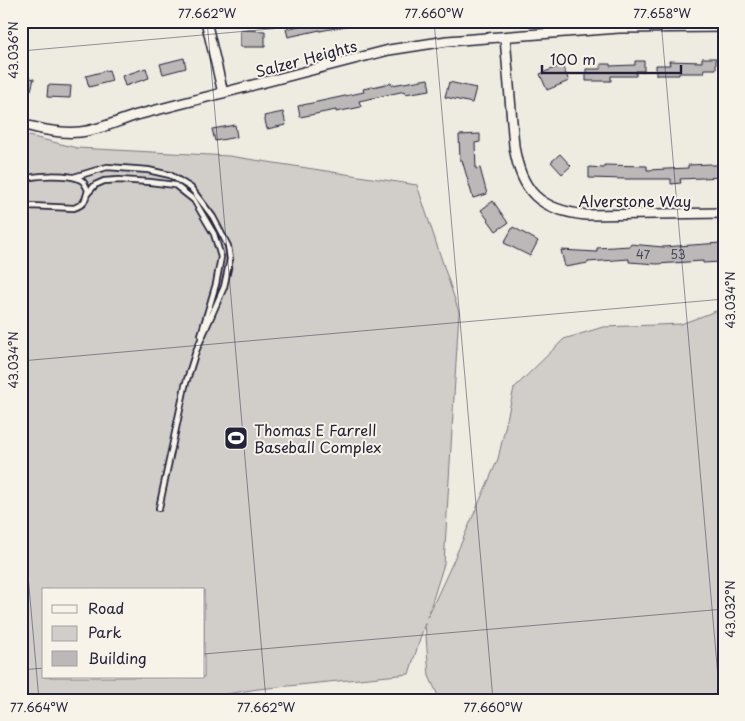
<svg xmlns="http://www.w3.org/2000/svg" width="745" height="721" font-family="'Playpen Sans',sans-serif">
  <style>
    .green { fill: #d1cdc9; stroke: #7a7882; fill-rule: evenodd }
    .building { fill: #bbb8b7; stroke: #22223b }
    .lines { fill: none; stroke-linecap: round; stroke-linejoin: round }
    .service-casing { stroke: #22223b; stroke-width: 8 }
    .minor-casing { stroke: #22223b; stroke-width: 12 }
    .service { stroke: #f7f3e8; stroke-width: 4.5 }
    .minor { stroke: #f7f3e8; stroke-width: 9 }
    .ticks { fill: none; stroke: #22223b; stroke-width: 1; stroke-opacity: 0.45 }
    .labels { text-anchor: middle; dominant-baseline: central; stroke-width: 4; stroke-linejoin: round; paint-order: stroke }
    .number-label { font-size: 12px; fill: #48485a }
    .street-label { font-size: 15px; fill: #22223b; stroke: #f7f3e8 }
    .poi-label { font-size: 15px; fill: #22223b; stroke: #f7f3e8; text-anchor: start }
    .neatline { fill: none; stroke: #22223b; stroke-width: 2 }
    .ticks-label { font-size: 12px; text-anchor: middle; fill: #22223b }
  </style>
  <rect width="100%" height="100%" fill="#eeebe1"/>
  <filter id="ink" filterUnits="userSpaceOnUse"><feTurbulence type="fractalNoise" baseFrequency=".02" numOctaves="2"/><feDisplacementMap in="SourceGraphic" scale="10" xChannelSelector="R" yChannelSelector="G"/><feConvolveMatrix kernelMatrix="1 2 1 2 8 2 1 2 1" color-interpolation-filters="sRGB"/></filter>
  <g filter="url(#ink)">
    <path class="green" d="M21,134L77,148L229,156L417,185L459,312L444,564L427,618L452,564L498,459L514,388L564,339L603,327L681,324L724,308V700H440L429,676L425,623L409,674L258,689L189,700H21ZM44,590H204V677H44Z"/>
    <path class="building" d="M320,21H350L351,25L320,31V30L288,37L286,29Z
      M240,30L265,31V47H240Z
      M184,58L186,68L163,74L160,64Z
      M702,58H716V69H704L703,73H679V75H656V65H670L669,61L702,62Z
      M635,61H644V71H636V76H611V81H586V69H601V64H610V66L635,65Z
      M562,65L569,81L547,90L540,74Z
      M146,68L149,78L125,86L122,76Z
      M109,70L112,81L89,87L86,76Z
      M21,76L34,79L31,90L21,88Z
      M428,79L430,90L405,94V91L359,101L361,107L336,112V110L300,117L298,106L364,92L363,89L391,83L392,85Z
      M449,82L476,88L472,103L445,97Z
      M48,85L71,86L70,98L47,97Z
      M283,112L286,125L267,129L264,116Z
      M235,125L237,137L215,141L212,129Z
      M480,134V142L475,143L476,169L480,168L487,194L473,198L462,160H460L459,135Z
      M560,154L571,166L562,174L551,162Z
      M711,164V165H724V177L680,179L681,183L671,184V179H625L589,178V167L604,168V165L647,166V170L688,168V165Z
      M493,201L508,223L496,231L481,210Z
      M513,227L538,241L530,256L504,243Z
      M721,243V262L703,263V261L657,264L629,262V259L588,262V263L565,267L561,250L597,252V248L630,246V244L663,247Z"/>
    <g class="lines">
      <g class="service-casing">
        <path id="service" d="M74,177L107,167L148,170L170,175L191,188L213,217L228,246L230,259L224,287L196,351L185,386L159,508
          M21,181C31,174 71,174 81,180C85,182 86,187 88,190C85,201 85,204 74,208L31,206L21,207
          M87,194L95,185L104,181L119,180L150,182L175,185L194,200L214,234L221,257L216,284L201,335"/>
      </g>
      <g class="minor-casing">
        <path id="minor" d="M206,21L223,93
          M505,37L514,146C521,192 540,210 586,215L724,213
          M21,124C40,129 60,134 80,132C99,130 118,121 137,115L389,50L447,41L619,28L724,27"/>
      </g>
      <use href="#service" class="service"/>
      <use href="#minor" class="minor"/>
    </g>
  </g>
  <path class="ticks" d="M207,21L266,700M434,21L493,700M661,21L720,700M21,51L361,21M21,361L724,299M21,496L39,700M204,654L724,609M21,670L44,668"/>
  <defs>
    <g id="stadium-square" transform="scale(1.25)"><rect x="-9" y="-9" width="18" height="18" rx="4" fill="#22223b" stroke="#f7f3e8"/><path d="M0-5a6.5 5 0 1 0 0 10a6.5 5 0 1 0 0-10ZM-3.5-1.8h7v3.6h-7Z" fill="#fff"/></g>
  </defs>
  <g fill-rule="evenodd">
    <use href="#stadium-square" x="236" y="438"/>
  </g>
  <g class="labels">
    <g class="number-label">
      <text x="643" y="254">47</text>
      <text x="678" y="254">53</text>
    </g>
    <g class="street-label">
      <text transform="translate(306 58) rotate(-15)">Salzer Heights</text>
      <text x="635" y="200">Alverstone Way</text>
    </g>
    <g class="poi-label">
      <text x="254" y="429">Thomas E Farrell<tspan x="254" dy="17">Baseball Complex</tspan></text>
    </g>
  </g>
  <rect width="745" height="721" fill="none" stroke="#f7f3e8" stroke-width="55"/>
  <rect x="42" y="588" width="162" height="90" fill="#f7f3e8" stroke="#a29fa3"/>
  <rect x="52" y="605" width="25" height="8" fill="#f7f3e8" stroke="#a29fa3"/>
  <text x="88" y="614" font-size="15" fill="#22223b">Road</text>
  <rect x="52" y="626" width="25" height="15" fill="#d1cdc9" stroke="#a29fa3"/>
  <text x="88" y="638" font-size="15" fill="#22223b">Park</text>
  <rect x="52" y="651" width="25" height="15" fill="#bbb8b7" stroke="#a29fa3"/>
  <text x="88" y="664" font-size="15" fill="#22223b">Building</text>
  <path d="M542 65v8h139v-8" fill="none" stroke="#22223b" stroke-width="2.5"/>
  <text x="550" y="65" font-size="15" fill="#22223b" stroke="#f7f3e8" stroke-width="4" paint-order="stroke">100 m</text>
  <rect x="28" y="28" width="690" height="666" class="neatline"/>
  <g class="ticks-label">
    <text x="207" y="18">77.662°W</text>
    <text x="434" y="18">77.660°W</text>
    <text x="662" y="18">77.658°W</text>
    <text transform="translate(14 50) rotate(-90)" y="4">43.036°N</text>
    <text transform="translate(731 300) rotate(-90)" y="4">43.034°N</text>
    <text transform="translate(14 360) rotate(-90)" y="4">43.034°N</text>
    <text transform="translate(731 609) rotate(-90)" y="4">43.032°N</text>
    <text x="39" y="712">77.664°W</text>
    <text x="266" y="712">77.662°W</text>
    <text x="493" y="712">77.660°W</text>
  </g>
</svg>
